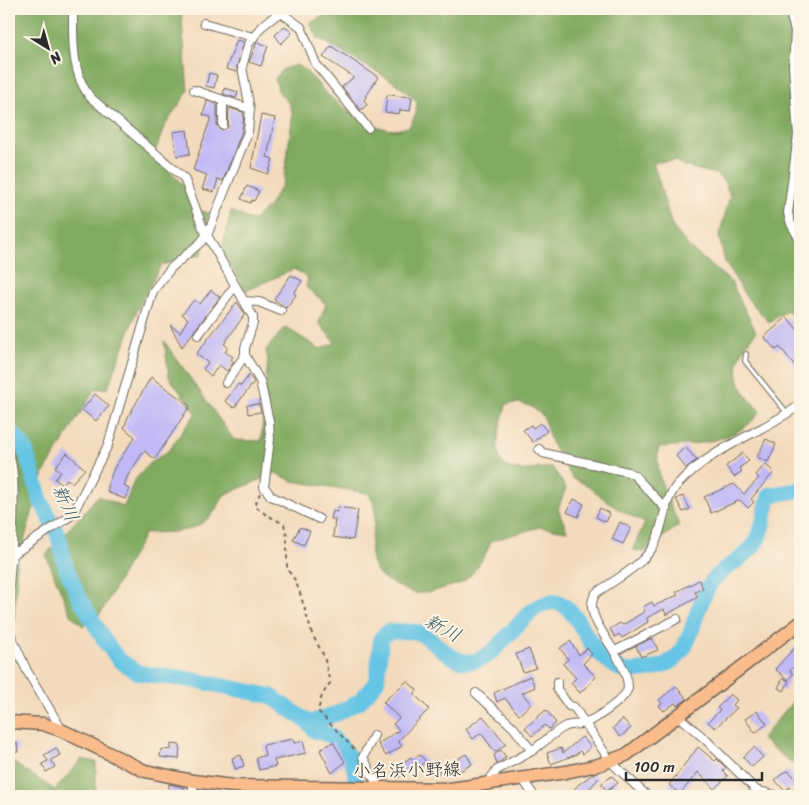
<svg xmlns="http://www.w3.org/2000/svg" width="809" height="805" font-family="Sriracha,'Klee One',sans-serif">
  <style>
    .forest { fill: #81aa61; stroke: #566a46 }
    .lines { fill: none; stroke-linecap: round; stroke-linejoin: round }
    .river { stroke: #66c5e4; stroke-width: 16 }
    .building { fill: #c1b9f5 }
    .service-casing { stroke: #71685d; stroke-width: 6 }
    .minor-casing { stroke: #71685d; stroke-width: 10 }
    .primary-casing { stroke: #71685d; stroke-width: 15 }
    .path { stroke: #71685d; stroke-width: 2; stroke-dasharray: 4 4; stroke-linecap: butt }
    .service { stroke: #fff; stroke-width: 4 }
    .minor { stroke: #fff; stroke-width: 8 }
    .primary { stroke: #fabc8b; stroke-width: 12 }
    .labels { text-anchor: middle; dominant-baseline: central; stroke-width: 4; stroke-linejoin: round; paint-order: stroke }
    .street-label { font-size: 18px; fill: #2b2b2b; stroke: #fcf5e5 }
    .water-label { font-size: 19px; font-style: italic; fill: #3d5962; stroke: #fcf5e5 }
  </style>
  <rect width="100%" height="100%" fill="#fcf5e5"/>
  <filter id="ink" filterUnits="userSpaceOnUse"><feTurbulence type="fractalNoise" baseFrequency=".02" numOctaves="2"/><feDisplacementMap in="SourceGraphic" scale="10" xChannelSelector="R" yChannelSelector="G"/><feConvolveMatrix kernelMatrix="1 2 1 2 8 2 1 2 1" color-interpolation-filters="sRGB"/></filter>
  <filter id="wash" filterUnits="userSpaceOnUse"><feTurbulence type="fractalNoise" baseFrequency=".0096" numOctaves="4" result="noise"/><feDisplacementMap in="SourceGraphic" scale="20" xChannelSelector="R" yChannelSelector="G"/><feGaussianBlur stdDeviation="1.12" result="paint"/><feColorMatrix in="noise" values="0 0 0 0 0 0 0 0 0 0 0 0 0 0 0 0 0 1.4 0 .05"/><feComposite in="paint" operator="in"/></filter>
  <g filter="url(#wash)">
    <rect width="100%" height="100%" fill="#f3dabb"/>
    <path class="forest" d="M9,9H181L188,91L164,127L154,155L185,187L192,209L209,213L202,254L161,265L137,310L108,388L95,389L44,473L17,564L14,625L9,676Z
      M327,9H800V318L796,321L788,310L769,322L746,297L725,262L719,236L730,196L725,183L716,174L684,166L675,161L653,162L672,226L689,247L731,282L756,332C730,363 731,382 760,411C742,442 691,445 659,447C653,474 669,501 679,525L644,552L632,550L645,523L613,506L587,485L572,478L551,442L543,416L530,406L519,403L506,404C502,422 486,463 513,469C524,472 541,468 552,467L566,488L558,509L567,531L539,527L491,541C486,556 475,572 463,582C458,585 450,586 444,588C421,595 415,596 394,584C387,581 380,576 376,570C360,541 387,519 368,493L292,481L276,473L224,495C206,534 182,532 145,533L101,613L83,626L70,614L46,555L98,496L124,507L134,481L150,463L168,451L196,413L169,377L164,341L234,440L261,441L268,359L266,350L285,327L320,349L335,343L319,323L326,304L306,287L308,278L294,269L246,291L222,250L231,211L253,221L269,206L283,183L293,114L288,102L279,93L275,79L283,69L296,65C310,72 314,80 324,91C335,103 370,126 386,129C395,131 400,129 409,127L416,114L417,101L394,82L318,38L310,23L324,16Z
      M800,693V769L761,739Z
      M82,759L96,762V789L91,796H9V760L55,790Z"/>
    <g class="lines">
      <path class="river" d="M9,428L25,449L41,501L58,535L66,568L79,597L106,643L119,660L139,673L193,680L271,696L309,723L315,731L330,735L342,747L352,761L355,772V796
        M309,723L336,714L360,701L377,681L381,638L389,631C397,632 411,630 419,633C438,640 452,669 478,660C504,652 529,595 559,603C574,607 586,639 596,650C602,656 612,665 620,669C626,672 639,671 646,670C697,663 687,622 709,586C720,567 748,559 758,539C764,525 765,509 770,495L800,490"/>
    </g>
    <g id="blocks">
      <path class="building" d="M285,26L292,33L281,44L275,35Z
        M237,40L244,42L237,66V72L226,69Z
        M257,42L268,46L261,66L249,62Z
        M331,46L378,77L364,100L367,105L361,110L342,87L354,77L323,57Z
        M209,73L217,75L214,88L206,86Z
        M225,88L238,92L236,98L223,94Z
        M387,95L412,97L410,111L400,110L399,114L385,112Z
        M207,101L217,104V125L221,130L228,127L229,108L243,112L244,115L242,131L223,181L218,179L214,192L202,189L207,175L193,170L211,117L203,115Z
        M261,115L275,118L267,157L273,159L268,174L251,168Z
        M187,130L190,154L177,156L173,132Z
        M247,186L259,191L254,201L252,200L250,203L241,199Z
        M291,275L302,281L294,293L296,295L286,308L274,299Z
        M211,290L220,297L182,347L170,325L180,332L188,319L182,314L194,300L200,304Z
        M237,302L245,314L224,344L228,347L225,352L233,357L231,359L234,362L227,371L219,365L211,376L203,369L208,363L196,354Z
        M787,317L800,333V372L780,347L776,350L764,337Z
        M249,375L254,382L234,408L225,401L238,384L241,386Z
        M151,377L190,406L155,459L144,451L127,477L124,486L129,489L125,499L107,492L109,482L114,468L135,437L124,428L128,417Z
        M95,394L109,406L96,421L82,410Z
        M259,404L261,412L248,414L247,405Z
        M540,423L547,431L533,442L523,430L531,425L533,428Z
        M766,439L776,444L768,462L757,457Z
        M685,447L697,460L686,468L676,456Z
        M67,453L85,469L72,483L67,479L62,485L55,479L61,472L55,467Z
        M743,453L749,461L739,468L742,471L734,477L726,466Z
        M765,464L774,472L751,499L754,502L748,508L740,500L711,513L704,497L734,484L744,494L759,478L756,475Z
        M683,496L690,509L683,512L676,499Z
        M574,499L584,504L578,517L567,512Z
        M338,507L358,510L353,540L333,537L335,519H331L333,511L337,512Z
        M600,508L610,514L606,522L596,517Z
        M620,522L631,528L623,544L612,539Z
        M300,527L310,531L304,545L293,540Z
        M699,580L703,588L695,592L698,597L666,615L664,609L647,618L648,622L622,638L619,634L615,637L610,629L620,623L623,625L645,611L643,607L652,602L654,606L678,595L676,592Z
        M652,638L658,650L641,657L636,646Z
        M570,641L579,655L587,648L592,654L583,664L596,677L580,693L571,683L576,678L563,664L568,659L560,648Z
        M800,642V659L790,671L793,674L788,680L775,669Z
        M529,649L536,668L523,672L516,654Z
        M530,676L535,687L522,693L531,704L519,715L505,698L497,702L494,693Z
        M783,678L789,681L784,691L778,688Z
        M407,681L417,690L414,694L429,709L398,741L402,746L386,756L378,744L399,730L393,724L399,718L383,702Z
        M676,686L687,699L677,706L675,703L664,711L659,706L662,703L659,700Z
        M730,694L737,700L733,705L737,708L715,728L708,722L720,710L717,708Z
        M546,710L556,723L549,729L545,725L532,736L525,728Z
        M757,711L767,724L755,733L745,719Z
        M483,716L506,744L495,752L481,733L473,739L466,729Z
        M623,719L631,728L620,737L613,728Z
        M582,737L591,747L583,754L580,751L575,755L551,764L547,753L561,748L563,753Z
        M293,739L294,743L303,741L306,753L274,760L276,766L259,770L256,758L265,755L263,745Z
        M333,742L345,762L332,773L320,750Z
        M17,743L18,752L9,753V744Z
        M171,744L180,745L179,759L160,757L161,749L171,750Z
        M698,747L715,761L717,759L726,768L723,771L728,776L714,789L698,772L680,794L669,785Z
        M754,747L763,757L752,767L743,757Z
        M56,748L60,755L51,760L55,767L46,772L42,764L48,761L44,755Z
        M501,750L506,757L497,764L494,755Z
        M466,754L472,764L457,773L451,763Z
        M241,755L244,766L235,769L232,758Z
        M420,755L426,762L399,777L394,769L411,757L413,760Z
        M430,763H438L439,773L431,774Z
        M789,771L800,784V796L790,787L785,791L775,780L784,772Z
        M593,774L598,779L587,791L594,796H568L579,784Z
        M612,776L618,783L607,791L601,784Z
        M169,784L185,788L184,796H168Z"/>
    </g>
  </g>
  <g filter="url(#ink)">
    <use href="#blocks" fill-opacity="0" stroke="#71685d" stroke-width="1"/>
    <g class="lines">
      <g class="service-casing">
        <path id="service" d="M746,354L745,361L788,414"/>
      </g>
      <g class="minor-casing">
        <path id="minor" d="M73,9C73,38 71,73 90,97L184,178L203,228L253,317V323L245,348V355L260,381L269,421L270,439L264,487L271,496L319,519
          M789,9L795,31L793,67L798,135L788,213L791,224L800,240
          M280,12L301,27L316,64L368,128
          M9,13L12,9
          M204,23L253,37
          M194,90L250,109
          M223,125V100
          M244,301L259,302L281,311
          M198,335L235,286
          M226,383L245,355
          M539,449L543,453L628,472L635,476L666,509
          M9,455C18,474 11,563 9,587
          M12,555L72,515L108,445L153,291L171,268L201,242L208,233L248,132L250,109L242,67L248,45L261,27L284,9
          M9,631L27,671L62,730
          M615,651L677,619
          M9,654L14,645
          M557,682V689L569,706L574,707L611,762L647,796
          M476,693L513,727L532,751C543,743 555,731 566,726C572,724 579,725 585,723C595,719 628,698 628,687C627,660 593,628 592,607C591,602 593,598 596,593C616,579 646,564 656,541C664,523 664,499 678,484C711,448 761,433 800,405
          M678,716L705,739L756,790L778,796
          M374,735L363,757L379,788L381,796
          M522,778L534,796
          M486,784L497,770L532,751
          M193,796V781"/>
      </g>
      <g class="primary-casing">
        <path id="primary" d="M9,722L43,724L63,731L145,771L193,781L233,786L450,789L566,772L598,765L626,755L800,623"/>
      </g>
      <path class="path" d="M260,493L255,506L265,514L284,524L287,536V569L295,580L300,593L312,634L324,656L330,683L322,695L318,711L357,752
        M798,564L800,569"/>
      <use href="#service" class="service"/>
      <use href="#minor" class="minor"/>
      <use href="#primary" class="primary"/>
    </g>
  </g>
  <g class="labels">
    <g class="street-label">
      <text transform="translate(407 770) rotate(-1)">小名浜小野線</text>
    </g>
    <g class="water-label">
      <text transform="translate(66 503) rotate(67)">新川</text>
      <text transform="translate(443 628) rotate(28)">新川</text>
    </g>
  </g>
  <rect width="809" height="805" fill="none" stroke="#fcf5e5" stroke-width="30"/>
  <g transform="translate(48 48) rotate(143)" stroke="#fcf5e5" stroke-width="4" paint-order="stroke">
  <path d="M0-4L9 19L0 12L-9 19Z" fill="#2b2b2b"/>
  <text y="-8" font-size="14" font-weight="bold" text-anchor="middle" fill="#2b2b2b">N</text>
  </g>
  <path d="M626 772v8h136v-8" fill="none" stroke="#2b2b2b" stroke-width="2.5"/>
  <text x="634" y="772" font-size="15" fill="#2b2b2b" stroke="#fcf5e5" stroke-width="4" paint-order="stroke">100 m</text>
</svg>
